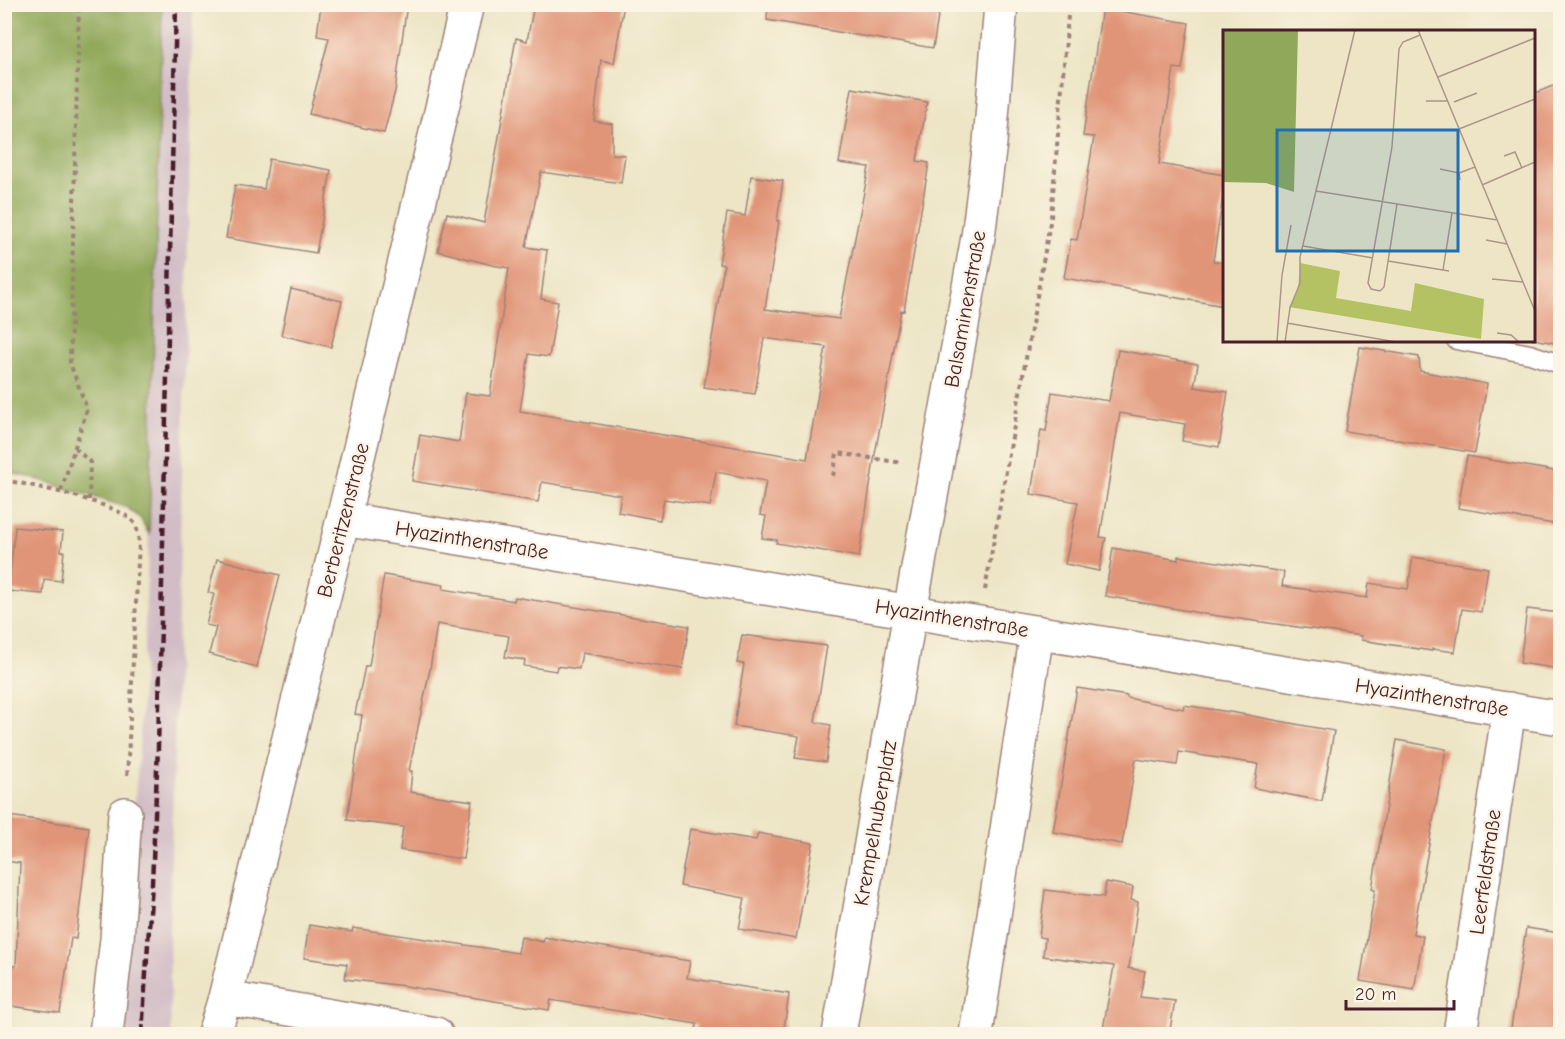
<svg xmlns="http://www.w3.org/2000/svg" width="1565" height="1039" font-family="'Comic Neue',sans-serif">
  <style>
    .industrial { fill: #d2bdc6 }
    .forest { fill: #90a85a; stroke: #6d6442; stroke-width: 1.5 }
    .building { fill: #e19578 }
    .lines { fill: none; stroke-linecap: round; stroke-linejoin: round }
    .lane-casing { stroke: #9c8278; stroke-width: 21 }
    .street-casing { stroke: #9c8278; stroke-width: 36 }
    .path { stroke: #9c8278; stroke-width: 4; stroke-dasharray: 4.5 4.5; stroke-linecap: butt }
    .lane { stroke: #fff; stroke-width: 18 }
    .street { stroke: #fff; stroke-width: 33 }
    .rail { stroke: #4a1f2b; stroke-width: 4.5; stroke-dasharray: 9 4.5; stroke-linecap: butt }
    .labels { text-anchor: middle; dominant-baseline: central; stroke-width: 5; stroke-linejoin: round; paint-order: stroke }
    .street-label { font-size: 21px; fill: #4a1f2b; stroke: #fcf5e5 }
    .inset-road { fill: none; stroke: #ac9688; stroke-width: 1.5 }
    .view { fill: #1f6fb2; fill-opacity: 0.15; stroke: #1f6fb2; stroke-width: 3 }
    .inset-edge { fill: none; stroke: #4a1f2b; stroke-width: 3 }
  </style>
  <rect width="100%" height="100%" fill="#fcf5e5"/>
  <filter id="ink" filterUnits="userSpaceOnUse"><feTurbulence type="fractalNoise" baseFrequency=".0167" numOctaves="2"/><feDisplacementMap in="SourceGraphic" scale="12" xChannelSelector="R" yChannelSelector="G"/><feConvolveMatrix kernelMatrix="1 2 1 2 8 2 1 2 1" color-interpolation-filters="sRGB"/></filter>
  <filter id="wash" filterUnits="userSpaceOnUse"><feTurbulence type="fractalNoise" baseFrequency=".008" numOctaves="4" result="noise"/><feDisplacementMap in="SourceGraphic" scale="24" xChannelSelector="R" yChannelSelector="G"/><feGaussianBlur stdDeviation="1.35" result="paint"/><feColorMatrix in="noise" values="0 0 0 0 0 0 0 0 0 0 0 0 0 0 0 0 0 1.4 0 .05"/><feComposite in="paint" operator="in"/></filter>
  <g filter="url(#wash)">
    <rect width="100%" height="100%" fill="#ede5c6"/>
    <path class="industrial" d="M162,5H193L186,336L169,930L171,1034H116L140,736L149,534Z"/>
    <path class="forest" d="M4,5H162L149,534L140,518L126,507L30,477L5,472Z"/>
    <g id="blocks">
      <path class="building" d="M321,4H407L395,91L384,133L309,114L329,38L317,36Z
        M534,4H624L614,63L601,60L594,121L612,124V154L625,155L621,183L541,172L526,247L547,250L541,299L558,302L549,357L529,354L520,411L807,459L826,347L764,338L755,394L704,387L724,265L719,264L727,213L745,216L751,176L783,181L777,221H779L765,309L839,319L869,167L839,163L852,88L927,102L917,161L929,163L904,311L901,310L875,454L859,557L776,543L777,540L762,538L766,516L760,515L766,481L716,472L710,506L664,499L660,520L618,512L621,495L542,482L538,502L412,481L420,435L459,442L466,393L490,396L509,268L492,265L438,251L447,213L484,223L516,38L527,41Z
        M768,4H940L933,48L767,20Z
        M1102,8L1189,23L1182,69L1174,68L1159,164L1224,175V189L1213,261L1224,263V306L1064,278L1071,239L1077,240L1094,137L1083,136Z
        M1560,83V344L1533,339V94Z
        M269,159L331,170L316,253L226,238L235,185L264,189Z
        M291,289L342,301L331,347L281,335Z
        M1360,347L1419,357L1420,371L1487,384L1475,453L1345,431Z
        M1118,350L1198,364L1194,387L1228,392L1219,447L1182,441L1185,424L1120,413L1100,537L1106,538L1099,571L1065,564L1078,502L1031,494L1041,430L1046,431L1052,392L1109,401Z
        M1467,456L1560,472V525L1458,508Z
        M15,527L63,532L61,551H64L61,581L44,579L43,594L8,591Z
        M1113,548L1178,560V556L1284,572L1282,586L1367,598L1369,583L1408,589L1413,557L1488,568L1481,612L1462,609L1455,652L1432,649V651L1361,640V636L1205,614L1105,596Z
        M217,559L280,575L257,667L209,654L216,627L206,625L214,594L208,593Z
        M384,575L444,585L443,589L514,601L515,597L689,626L682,669L582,653L579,669L557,666L556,671L524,666L525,660L505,657L509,636L437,624L430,669L409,771H412L410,792L472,801L463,859L400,850L403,827L347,820L362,715L355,714L365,666H369Z
        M1527,609L1560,613V669L1520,663Z
        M742,635L827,646L815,722L831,725L826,762L795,758L799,736L734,726L744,664L737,663Z
        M1077,688L1127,696V698L1183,709L1184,705L1236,713L1334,731L1322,801L1254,788L1258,764L1179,752L1177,765L1136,759L1122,844L1053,832Z
        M1397,740L1446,749L1413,934L1423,936L1414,990L1360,981L1375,890L1372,889Z
        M8,816L89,827L76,939L71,938L60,1013L4,1005L7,965L16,966L20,863L4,861Z
        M690,829L756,840L758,833L813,843L796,939L739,929L745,898L680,886Z
        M1106,882L1133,887L1131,900L1138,902L1129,968H1127L1145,971L1140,997L1175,1001L1169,1035H1102L1114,966L1043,956L1045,938L1039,937L1045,890L1104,897Z
        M309,925L352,932L353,928L518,953L521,937L543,942L544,937L690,961L687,978L789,994L783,1035H695L697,1024L551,1000L549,1010L405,986L345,979L347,964L304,958Z
        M1526,928L1560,933V1035H1510Z"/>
    </g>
  </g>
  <g filter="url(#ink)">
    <use href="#blocks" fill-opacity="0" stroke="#9c8278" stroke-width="1.5"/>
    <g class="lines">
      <g class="lane-casing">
        <path id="lane" d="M1456,340L1530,354L1560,364"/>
      </g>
      <g class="street-casing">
        <path id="street" d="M343,519L1560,718
          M225,998L436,1034
          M106,1034L117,939L125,814
          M214,1034L225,998L343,519L467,4
          M839,1034L910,612L978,237L990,143L1001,4
          M976,1034L1037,632
          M1460,1034L1509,709"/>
      </g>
      <path class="path" d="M75,448L90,462L89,502
        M833,476L837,453L903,463
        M4,480C30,485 122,503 135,524C138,529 138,537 139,542L127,779
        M61,491L87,409L70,363L79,4
        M985,590L1051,217L1069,4"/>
      <use href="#lane" class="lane"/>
      <use href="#street" class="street"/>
      <path class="rail" d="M142,1034L152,883L158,748L176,4"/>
    </g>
  </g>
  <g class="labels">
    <g class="street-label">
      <text transform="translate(965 309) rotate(-80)">Balsaminenstraße</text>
      <text transform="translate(343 520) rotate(-76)">Berberitzenstraße</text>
      <text transform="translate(472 540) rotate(9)">Hyazinthenstraße</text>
      <text transform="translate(952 618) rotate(9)">Hyazinthenstraße</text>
      <text transform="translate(1432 697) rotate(9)">Hyazinthenstraße</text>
      <text transform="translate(875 823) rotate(-80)">Krempelhuberplatz</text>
      <text transform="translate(1485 872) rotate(-82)">Leerfeldstraße</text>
    </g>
  </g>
  <g transform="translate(1223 30)">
    <rect width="312" height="312" fill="#ede5c6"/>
    <path d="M77,233L117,241L113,268L188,281L192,253L261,269L258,309L66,277L75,260Z" fill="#b5c264"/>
    <path d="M0,0H75L71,162L43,153L0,152Z" fill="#90a85a"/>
    <path class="inset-road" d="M195,0L312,281M215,47L312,8M203,71H225M231,72L254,63M236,99L312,69M281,126L292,122L299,138M217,139L236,143M237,150L236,143L252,137M259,155L312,132M93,161L274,190M174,174L161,257L157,261L148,259L145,253L169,117L176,19L180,12L197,5M263,210L284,214M80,216L150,228M165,231L226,241M220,240L229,183M269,249L300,252M64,293L173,312M274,303L288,305L296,312M54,312L59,245L68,195M62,312L67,278L77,253V227L132,0"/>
    <path class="view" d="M54,100H235V221H54Z"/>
    <rect width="312" height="312" class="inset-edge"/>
  </g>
  <rect width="1565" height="1039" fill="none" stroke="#fcf5e5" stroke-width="24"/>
  <path d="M1346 1000v9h108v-9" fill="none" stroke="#4a1f2b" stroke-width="3"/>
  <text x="1355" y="1000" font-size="18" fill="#4a1f2b" stroke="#fcf5e5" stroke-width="4.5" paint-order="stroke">20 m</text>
</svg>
